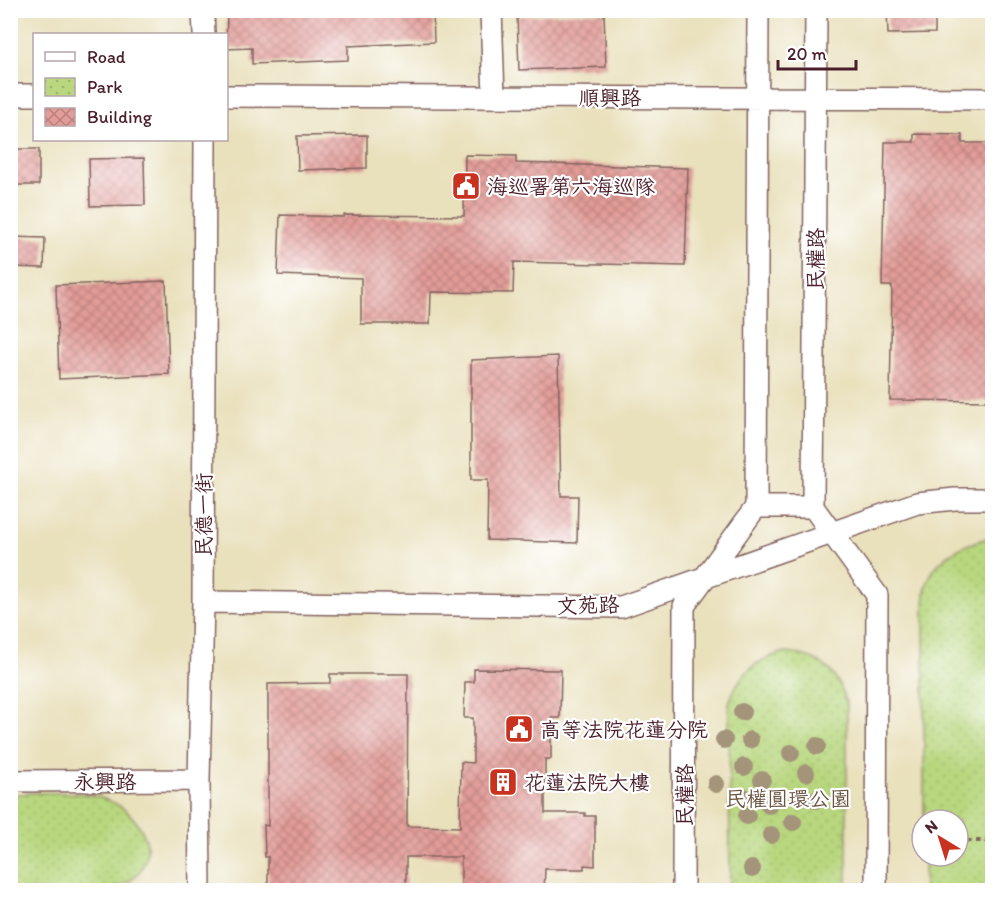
<svg xmlns="http://www.w3.org/2000/svg" width="1003" height="901" font-family="Itim,'LXGW WenKai TC',sans-serif">
  <style>
    .park { fill: url(#park-dots); stroke: #817b54; stroke-width: 1.5 }
    .building { fill: url(#building-cross-hatch) }
    .lines { fill: none; stroke-linecap: round; stroke-linejoin: round }
    .minor-casing { stroke: #82635e; stroke-width: 24 }
    .path { stroke: #82635e; stroke-width: 4; stroke-dasharray: 4.5 4.5; stroke-linecap: butt }
    .minor { stroke: #fff; stroke-width: 21 }
    .tree { fill: #a4947a }
    .labels { text-anchor: middle; dominant-baseline: central; stroke-width: 4.5; stroke-linejoin: round; paint-order: stroke }
    .street-label { font-size: 21px; fill: #4a1f2b; stroke: #fff }
    .poi-label { font-size: 21px; fill: #4a1f2b; stroke: #fff; text-anchor: start }
    .park-label { font-size: 21px; fill: #6b5644; stroke: #fff }
  </style>
  <defs>
    <pattern id="park-dots" width="8" height="8" patternUnits="userSpaceOnUse" patternTransform="scale(1.5)"><rect width="8" height="8" fill="#b8d77e"/><path d="M2 2h.1M6 6h.1" fill="none" stroke="#a0b86d" stroke-width="1.8" stroke-linecap="round"/></pattern>
    <pattern id="building-cross-hatch" width="8" height="8" patternUnits="userSpaceOnUse" patternTransform="scale(1.5)"><rect width="8" height="8" fill="#e39d99"/><path d="M0 0l8 8M0 8l8-8" fill="none" stroke="#ba7f7d"/></pattern>
  </defs>
  <rect width="100%" height="100%" fill="#fff"/>
  <filter id="ink" filterUnits="userSpaceOnUse"><feTurbulence type="fractalNoise" baseFrequency=".0167" numOctaves="2"/><feDisplacementMap in="SourceGraphic" scale="12" xChannelSelector="R" yChannelSelector="G"/><feConvolveMatrix kernelMatrix="1 2 1 2 8 2 1 2 1" color-interpolation-filters="sRGB"/></filter>
  <filter id="wash" filterUnits="userSpaceOnUse"><feTurbulence type="fractalNoise" baseFrequency=".008" numOctaves="4" result="noise"/><feDisplacementMap in="SourceGraphic" scale="24" xChannelSelector="R" yChannelSelector="G"/><feGaussianBlur stdDeviation="1.35" result="paint"/><feColorMatrix in="noise" values="0 0 0 0 0 0 0 0 0 0 0 0 0 0 0 0 0 1.4 0 .05"/><feComposite in="paint" operator="in"/></filter>
  <g filter="url(#wash)">
    <rect width="100%" height="100%" fill="#e9e0bc"/>
    <path class="park" d="M992,537V890H924V856H958V820H924V607C925,600 924,591 927,584C935,555 967,543 992,537Z
      M782,653C819,654 838,669 847,706V890H730L729,703C738,675 753,661 782,653Z
      M30,793C65,793 109,789 133,818C140,827 146,835 147,847C147,863 139,876 125,884C105,896 36,891 11,890V795Z"/>
    <g id="blocks">
      <path class="building" d="M227,10H433L434,42L348,46V60L252,64V48L226,49Z
        M887,10H935V33L888,34Z
        M604,12L606,67L519,70L517,16Z
        M914,134L962,135V143H993V401L890,400L892,286H882L885,142H914Z
        M367,135V168L298,170L297,136Z
        M10,149H39V185H10Z
        M465,155L516,156V163L688,168L685,266L514,262L513,293L431,292L430,324H361V278L278,275L280,215L344,217V215L464,216Z
        M144,158L145,205L90,206L89,159Z
        M10,237L45,238L44,268L10,267Z
        M166,281L169,374L59,379L56,285Z
        M558,356L561,496H578L577,543L487,540L488,480H471V360Z
        M474,669L561,670L560,718H551V759H545V813H585V816H595V866L584,865V869H545L544,891H461V857H406V891H268V857H265L264,825L268,826V684L330,683V674H408L407,826L460,827L461,762L473,763V718H464L465,682H474Z"/>
    </g>
  </g>
  <g filter="url(#ink)">
    <use href="#blocks" fill-opacity="0" stroke="#82635e" stroke-width="1.5"/>
    <g class="lines">
      <g class="minor-casing">
        <path id="minor" d="M203,10L204,34
          M491,10L494,97
          M816,10L813,507L877,595L876,890
          M10,95H34
          M226,96L992,99
          M756,507H813
          M203,602L621,607L917,503L955,499H992
          M10,781L199,780
          M200,890L199,780L203,602L205,140
          M683,890L684,606L756,507L758,10"/>
      </g>
      <path class="path" d="M958,841H992"/>
      <use href="#minor" class="minor"/>
    </g>
    <g class="tree">
      <circle cx="742" cy="712" r="9"/>
      <circle cx="724" cy="740" r="9"/>
      <circle cx="750" cy="740" r="9"/>
      <circle cx="817" cy="746" r="9"/>
      <circle cx="791" cy="753" r="9"/>
      <circle cx="744" cy="767" r="9"/>
      <circle cx="806" cy="773" r="9"/>
      <circle cx="762" cy="780" r="9"/>
      <circle cx="716" cy="784" r="9"/>
      <circle cx="744" cy="797" r="9"/>
      <circle cx="816" cy="800" r="9"/>
      <circle cx="769" cy="805" r="9"/>
      <circle cx="747" cy="816" r="9"/>
      <circle cx="793" cy="822" r="9"/>
      <circle cx="771" cy="835" r="9"/>
      <circle cx="752" cy="869" r="9"/>
    </g>
  </g>
  <defs>
    <g id="civic-square" transform="scale(1.5)"><rect x="-9" y="-9" width="18" height="18" rx="4" fill="#c8321e" stroke="#fff"/><path d="M-.6-6.5H3V-4.5H.6V-3L4-1V1h2V6H-6V1h2V-1L-.6-3ZM-1.2 2.5V6h2.4V2.5Z" fill="#fff"/></g>
    <g id="building-square" transform="scale(1.5)"><rect x="-9" y="-9" width="18" height="18" rx="4" fill="#c8321e" stroke="#fff"/><path d="M-4-6H4V6H1V3H-1V6H-4ZM-2.5-4.3h1.7v1.8h-1.7ZM.8-4.3h1.7v1.8H.8ZM-2.5-1h1.7V.8h-1.7ZM.8-1h1.7V.8H.8Z" fill="#fff"/></g>
  </defs>
  <g fill-rule="evenodd">
    <use href="#civic-square" x="466" y="186"/>
    <use href="#civic-square" x="519" y="729"/>
    <use href="#building-square" x="503" y="782"/>
  </g>
  <g class="labels">
    <g class="street-label">
      <text x="610" y="97">順興路</text>
      <text transform="translate(815 259) rotate(-90)">民權路</text>
      <text transform="translate(203 515) rotate(-90)">民德一街</text>
      <text transform="translate(588 605) rotate(-2)">文苑路</text>
      <text x="105" y="781">永興路</text>
      <text transform="translate(684 795) rotate(-90)">民權路</text>
    </g>
    <g class="poi-label">
      <text x="487" y="186">海巡署第六海巡隊</text>
      <text x="540" y="729">高等法院花蓮分院</text>
      <text x="524" y="782">花蓮法院大樓</text>
    </g>
    <g class="park-label">
      <text x="788" y="798">民權圓環公園</text>
    </g>
  </g>
  <rect width="1003" height="901" fill="none" stroke="#fff" stroke-width="36"/>
  <rect x="33" y="33" width="195" height="108" fill="#ffffff" stroke="#b7a5aa" stroke-width="1.5"/>
  <rect x="45" y="52" width="30" height="9" fill="#ffffff" stroke="#b7a5aa" stroke-width="1.5"/>
  <text x="87" y="63" font-size="18" fill="#4a1f2b">Road</text>
  <rect x="45" y="78" width="30" height="18" fill="url(#park-dots)" stroke="#b7a5aa" stroke-width="1.5"/>
  <text x="87" y="93" font-size="18" fill="#4a1f2b">Park</text>
  <rect x="45" y="108" width="30" height="18" fill="url(#building-cross-hatch)" stroke="#b7a5aa" stroke-width="1.5"/>
  <text x="87" y="123" font-size="18" fill="#4a1f2b">Building</text>
  <g transform="translate(940 838) rotate(322)"><circle r="28" fill="#ffffff" stroke="#b7a5aa" stroke-width="1.5"/>
  <path d="M0-4.5L10 22L0 15L-10 22Z" fill="#c8321e"/>
  <text y="-9" font-size="16" font-weight="bold" text-anchor="middle" fill="#4a1f2b">N</text>
  </g>
  <path d="M778 60v9h78v-9" fill="none" stroke="#4a1f2b" stroke-width="3"/>
  <text x="787" y="60" font-size="18" fill="#4a1f2b" stroke="#ffffff" stroke-width="4.5" paint-order="stroke">20 m</text>
</svg>
